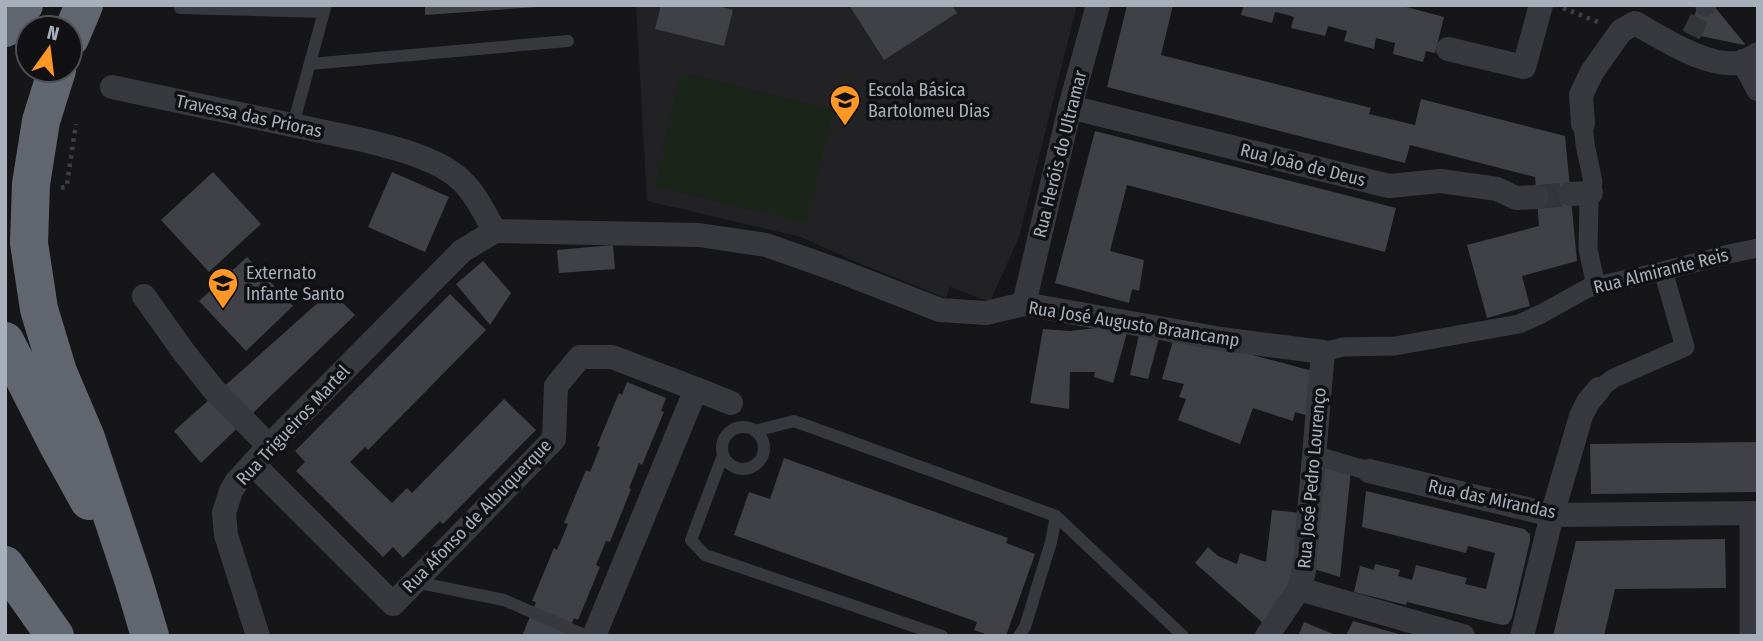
<svg xmlns="http://www.w3.org/2000/svg" width="1763" height="641" font-family="'Fira Sans Condensed',sans-serif">
  <style>
    .built { fill: #222225 }
    .green { fill: #1b241b }
    .building { fill: #404146 }
    .lines { fill: none; stroke-linecap: round; stroke-linejoin: round }
    .pedestrian-tunnel { stroke: #333538; stroke-width: 19; stroke-dasharray: 19 10; stroke-linecap: butt }
    .minor-tunnel { stroke: #333538; stroke-width: 24; stroke-dasharray: 24 12; stroke-linecap: butt }
    .path { stroke: #3c4045; stroke-width: 4.5; stroke-dasharray: 3.5 5; stroke-linecap: butt }
    .service { stroke: #37393e; stroke-width: 12 }
    .pedestrian { stroke: #37393e; stroke-width: 19 }
    .minor { stroke: #37393e; stroke-width: 24 }
    .motorway { stroke: #62676f; stroke-width: 38 }
    .labels { text-anchor: middle; dominant-baseline: central; stroke-width: 7; stroke-linejoin: round; paint-order: stroke }
    .poi-label { font-size: 18px; fill: #a7afba; stroke: #111113; text-anchor: start }
    .street-label { font-size: 18px; fill: #a7afba; stroke: #111113 }
  </style>
  <rect width="100%" height="100%" fill="#161618"/>
  <path class="built" d="M636,5H1077L1019,237L990,302L950,287L946,298L854,261L801,237L647,201Z"/>
  <path class="green" d="M681,72L834,109L806,223L654,187Z"/>
  <path class="building" d="M425,5H537V7L425,15Z
    M661,5H715L733,10L724,46L655,29Z
    M849,5H952L957,13L884,60Z
    M1127,5H1173L1161,55L1371,108L1369,114L1415,125L1421,99L1565,136L1577,261L1522,276L1530,306L1487,318L1467,245L1539,226L1535,177L1410,145L1405,163L1107,87Z
    M1244,5H1399L1444,17L1435,53L1426,51L1423,62L1393,54L1395,43L1376,38L1374,49L1344,41L1347,31L1328,26L1325,36L1291,28L1294,17L1284,14L1275,12L1272,23L1241,15Z
    M1699,5L1714,6L1745,44L1744,45L1686,33Z
    M1095,131L1396,208L1385,252L1127,185L1110,251L1144,260L1139,291L1132,289L1129,303L1055,283Z
    M213,172L261,224L209,272L161,220Z
    M392,172L449,197L425,252L368,227Z
    M613,245L615,269L559,273L557,250Z
    M247,257L293,306L246,351L199,301Z
    M483,261L511,293L490,325L456,284Z
    M331,291L355,315L201,463L174,431Z
    M450,294L486,330L368,450L365,447L350,462L392,503L407,488L412,493L504,399L536,430L443,524L440,521L403,558L393,547L383,557L296,471L305,462L295,451Z
    M1105,327L1128,329L1113,383L1094,377L1095,372H1070L1069,409L1030,403L1043,329L1070,331Z
    M1140,330L1160,334L1148,379L1130,375Z
    M1175,334L1316,372L1309,416L1295,412L1293,421L1253,408L1240,444L1178,420L1186,399L1179,397L1184,384L1162,379Z
    M627,382L666,398L661,411L664,412L642,465L639,463L634,476L629,488L631,489L610,542L606,541L596,565L600,567L578,620L574,618L567,636H522L536,602L532,601L554,548L557,550L568,524L564,523L586,470L590,472L600,447L597,446L619,393L622,395Z
    M1758,442V492L1591,494L1590,444Z
    M784,458L1008,538L1006,543L1035,554L1006,636H991L974,630L977,622L734,535L749,492L770,499Z
    M1325,463L1351,470L1340,577L1314,569Z
    M1366,491L1524,529L1530,534V541L1521,579L1512,618L1508,624L1502,625L1407,602L1406,605L1354,592L1360,566L1374,570L1375,564L1400,570L1398,576L1412,580L1416,565L1467,578L1465,584L1486,589L1495,553L1468,546L1466,553L1362,527Z
    M1272,510L1302,513L1289,589L1263,623L1195,563L1208,547L1218,556L1237,564L1240,553L1266,562Z
    M1725,539L1726,588L1615,589L1604,636H1553L1576,541Z
    M1353,621L1402,635V636H1346Z
    M1304,622L1338,636H1298Z"/>
  <g class="lines">
    <path class="pedestrian-tunnel" d="M1691,35L1705,7"/>
    <path class="minor-tunnel" d="M1537,197L1570,194"/>
    <path class="path" d="M1563,8L1598,22
      M61,188L66,187L67,184L76,124"/>
    <path class="service" d="M180,8L324,12
      M310,64L568,41
      M293,125L325,8
      M722 448a21 21 0 1 1 42 0a21 21 0 1 1-42 0Z
      M755,431L794,421L1056,516L1183,636
      M723,455L691,540L705,555L942,636
      M415,582L504,600L587,636
      M1019,636L1025,627L1051,542L1056,516"/>
    <path class="pedestrian" d="M1705,7L1707,5
      M1583,124L1585,144L1593,182L1589,201L1588,249L1596,286
      M1323,352L1343,347L1395,346L1519,324L1541,314L1588,288L1663,271L1729,254L1758,248
      M1599,389L1614,378L1685,347L1663,271
      M1314,455L1369,471
      M1749,513V636"/>
    <path class="minor" d="M1635,23C1664,39 1710,70 1743,62C1748,60 1753,57 1758,54
      M1448,49L1524,67L1541,5
      M1743,61L1758,89
      M112,87L363,140C394,148 439,158 462,181C476,194 485,215 495,231
      M1070,107L1389,186L1441,181L1497,189L1516,198L1537,197
      M1583,124L1581,95L1592,72L1621,31L1635,23
      M1570,194L1591,193
      M144,296L183,351L214,390L269,446
      M1024,304L1070,107L1098,5
      M696,389L731,403
      M253,464L393,604L554,439L556,386L580,357H612L696,389L594,636
      M1369,471L1552,515L1758,513
      M1299,589L1463,636
      M258,636L226,535L224,513L231,491L237,481L269,446L462,251L495,231L699,235L766,245L837,270L940,310L986,313L1024,304L1221,339L1323,352L1304,571L1299,589L1267,636
      M1522,636L1552,515L1581,416L1588,402L1599,389"/>
    <path class="motorway" d="M5,28L24,5
      M70,38L84,5
      M57,70L41,121L31,184L29,243L39,309L58,372L86,438L134,582L150,636
      M5,341L58,445L89,501
      M5,565L55,636"/>
  </g>
  <defs>
    <g id="school-pin" transform="scale(1.575)"><path d="M0 17L-7.5 6A9.5 9.5 0 1 1 7.5 6Z" fill="#ff9727" stroke="#111113"/><path d="M0-5L7-2L0 1L-7-2ZM-4 1L0 2.5L4 1V4Q0 6-4 4Z" fill="#111"/></g>
  </defs>
  <g fill-rule="evenodd">
    <use href="#school-pin" x="845" y="100"/>
    <use href="#school-pin" x="223" y="283"/>
  </g>
  <g class="labels">
    <g class="poi-label">
      <text x="868" y="90">Escola Básica<tspan x="868" dy="21">Bartolomeu Dias</tspan></text>
      <text x="246" y="273">Externato<tspan x="246" dy="21">Infante Santo</tspan></text>
    </g>
    <g class="street-label">
      <text transform="translate(249 116) rotate(12)">Travessa das Prioras</text>
      <text transform="translate(1060 154) rotate(-76)">Rua Heróis do Ultramar</text>
      <text transform="translate(1303 165) rotate(14)">Rua João de Deus</text>
      <text transform="translate(1661 271) rotate(-14)">Rua Almirante Reis</text>
      <text transform="translate(1134 324) rotate(9)">Rua José Augusto Braancamp</text>
      <text transform="translate(293 425) rotate(-47)">Rua Trigueiros Martel</text>
      <text transform="translate(1312 478) rotate(-85)">Rua José Pedro Lourenço</text>
      <text transform="translate(1492 499) rotate(12)">Rua das Mirandas</text>
      <text transform="translate(477 516) rotate(-46)">Rua Afonso de Albuquerque</text>
    </g>
  </g>
  <rect width="1763" height="641" fill="none" stroke="#a7afba" stroke-width="14"/>
  <g transform="translate(49 49) rotate(14)"><circle r="33" fill="#111113" stroke="#4d5056" stroke-width="2"/>
  <path d="M0-5L12 26L0 18L-12 26Z" fill="#ff9727"/>
  <text y="-10" font-size="19" font-weight="bold" text-anchor="middle" fill="#a7afba">N</text>
  </g>
</svg>
